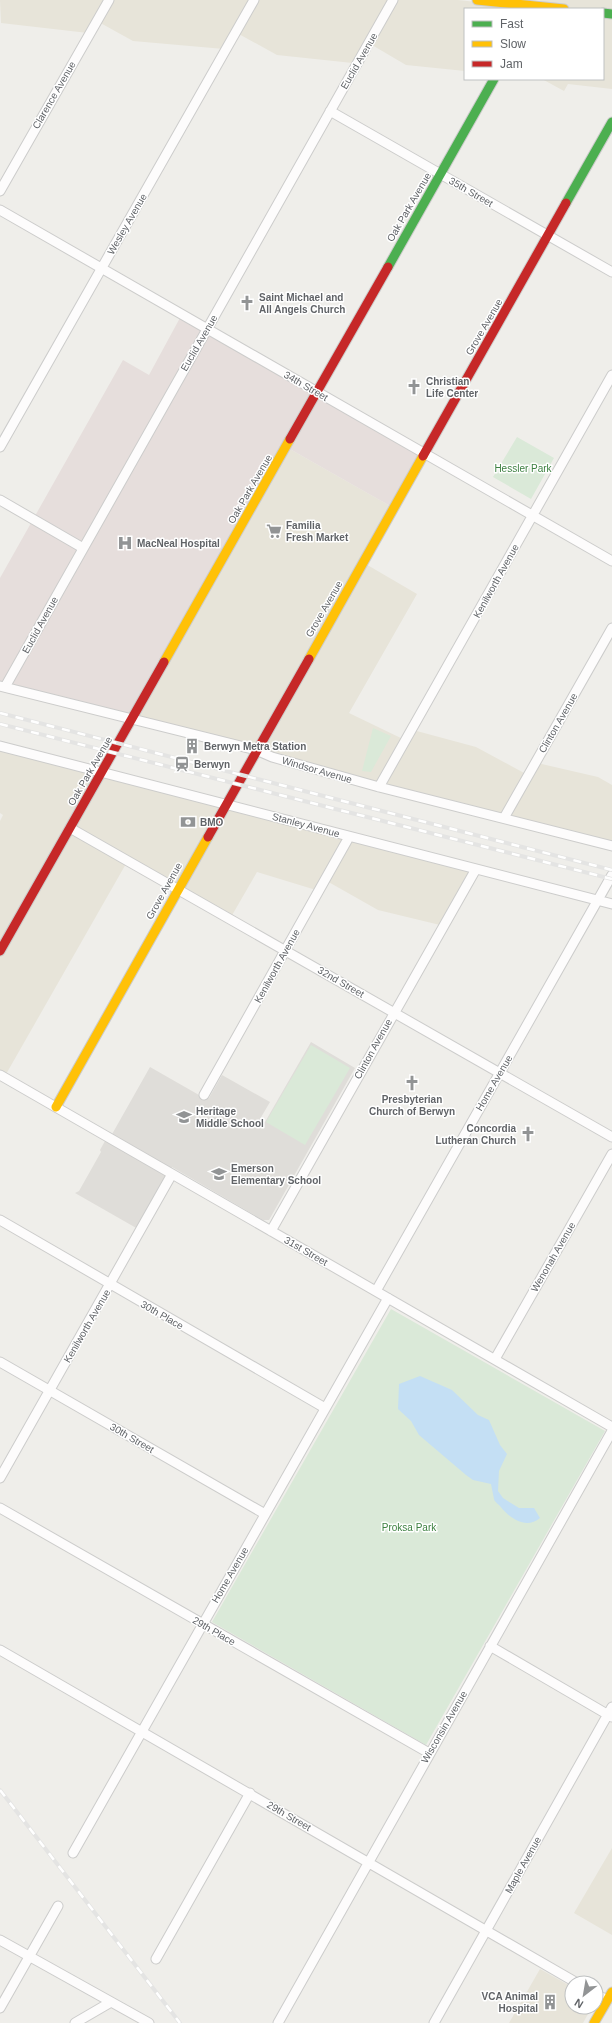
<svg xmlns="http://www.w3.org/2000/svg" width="612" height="2023" font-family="Arial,sans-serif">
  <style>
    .commercial { fill: #e7e4d9 }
    .education { fill: #dfddd9 }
    .medical { fill: #e6dedc }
    .green { fill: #dae9d8 }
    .water { fill: #c4dff4 }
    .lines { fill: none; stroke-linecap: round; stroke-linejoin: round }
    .street-casing { stroke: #cccccb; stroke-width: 11 }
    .fast-casing { stroke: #cccccb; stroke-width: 11 }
    .slow-casing { stroke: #cccccb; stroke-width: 11 }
    .jam-casing { stroke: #cccccb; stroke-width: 11 }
    .street { stroke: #fdfcfc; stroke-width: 9 }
    .fast { stroke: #4caf50; stroke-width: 9 }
    .slow { stroke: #ffc107; stroke-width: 9 }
    .jam { stroke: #c62828; stroke-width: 9 }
    .rail-casing { stroke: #e4e4e3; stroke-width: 4 }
    .rail { stroke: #fff; stroke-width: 2.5; stroke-dasharray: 8; stroke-linecap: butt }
    .labels { text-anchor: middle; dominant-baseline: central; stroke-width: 3; stroke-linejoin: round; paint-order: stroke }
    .street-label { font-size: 10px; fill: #606367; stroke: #fff }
    .poi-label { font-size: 10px; font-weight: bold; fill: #606367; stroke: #fff; text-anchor: start }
    .park-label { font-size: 10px; fill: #3d8041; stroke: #fff }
  </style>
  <rect width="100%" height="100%" fill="#efeeea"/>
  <path class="commercial" d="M0,0H252L224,49L133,41L95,20L88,33L1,23Z
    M256,0H458L533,8L532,9H465V71L406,65L372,45L362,64L277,55L237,33Z
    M540,0H612V13L603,9H577L538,5Z
    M603,14L612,15V89L568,84L564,91L542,79H603Z
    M288,448L392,507L256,748L135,717Z
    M364,563L417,594L349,713L407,741L413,730L476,747L526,774L533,762L598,777L612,785V842L383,784L259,750Z
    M0,748L100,772L70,826L127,862L5,1076L0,1073V821L3,815L0,813Z
    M103,773L224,805L177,887L72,827Z
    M226,806L346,837L316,890L257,872L231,917L179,888Z
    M350,839L470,870L440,925L378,910L325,880Z
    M612,1848V1935L574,1913Z
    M540,1969L572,1987V2007H592L583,2023H509Z"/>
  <path class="education" d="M311,1042L355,1068L269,1220H263L172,1167L138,1229L75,1193L79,1191L101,1152L100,1150L105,1141L111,1136L150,1067L206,1099L209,1098L222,1075L270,1102L260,1119L265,1122Z"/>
  <path class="medical" d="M181,316L422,454L392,507L288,448L131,716L0,684V578L123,360L149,375Z"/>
  <path class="green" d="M517,437L554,458L531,499L493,477Z
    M373,728L391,736L371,772L362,771Z
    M311,1045L350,1068L305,1145L266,1122Z
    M391,1309L605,1431L426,1745L212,1622Z"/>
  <path class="water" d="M420,1376L452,1390L478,1415L489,1420L500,1445L507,1454L499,1471L498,1491L503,1498L519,1508H534L540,1518C526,1530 509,1518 500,1506C498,1504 494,1501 494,1499C493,1494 492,1489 491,1484L473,1480L466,1475L419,1435L411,1421L398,1409L399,1384Z"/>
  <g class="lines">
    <g class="street-casing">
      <path id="street" d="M330,111L612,272
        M0,191L109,0
        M0,210L612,561
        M0,447L254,0
        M0,500L83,548
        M0,686L256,750L272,757L379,787L612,846
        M5,687L393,0
        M0,746L612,904
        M379,787L612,375
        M504,818L612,628
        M70,828L612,1137
        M0,1075L612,1427
        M204,1095L349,837
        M0,1220L325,1408
        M271,1231L476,869
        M376,1291L612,875
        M495,1359L612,1154
        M0,1362L265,1514
        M0,1478L172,1174
        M0,1508L429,1753
        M490,1646L612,1717
        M0,1650L577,1983
        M73,1853L388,1298
        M0,1940L149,2023
        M156,1959L250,1793
        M596,1994L607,2000
        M0,2008L58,1906
        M75,2023L111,2002
        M278,2023L612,1431
        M434,2023L612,1707"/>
    </g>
    <g class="fast-casing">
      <path id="fast" d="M603,13L612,14
        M566,203L612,122
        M388,267L494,79"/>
    </g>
    <g class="slow-casing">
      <path id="slow" d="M477,0L564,9
        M309,659L423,456
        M164,662L290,439
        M56,1107L208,837
        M594,2023L612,1992"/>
    </g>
    <g class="jam-casing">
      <path id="jam" d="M290,439L388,267
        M423,456L566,203
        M208,837L309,659
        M0,951L164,662"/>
    </g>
    <use href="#street" class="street"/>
    <use href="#fast" class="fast"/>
    <use href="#slow" class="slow"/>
    <use href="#jam" class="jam"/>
    <g class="rail-casing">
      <path id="rail" d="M0,713L612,870
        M0,724L612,879
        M0,1790L180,2023"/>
    </g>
    <use href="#rail" class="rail"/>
  </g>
  <defs>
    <g id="church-bare" transform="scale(1.2)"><path d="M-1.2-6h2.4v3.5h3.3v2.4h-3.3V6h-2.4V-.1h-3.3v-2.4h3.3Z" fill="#929495" stroke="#fff" stroke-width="2.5" paint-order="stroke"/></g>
    <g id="supermarket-bare" transform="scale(1.2)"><path d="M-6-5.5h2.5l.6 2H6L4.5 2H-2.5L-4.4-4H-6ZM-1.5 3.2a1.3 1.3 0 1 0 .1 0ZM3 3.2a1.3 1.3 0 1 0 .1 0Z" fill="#929495" stroke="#fff" stroke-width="2.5" paint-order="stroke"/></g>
    <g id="hospital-bare" transform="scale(1.2)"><path d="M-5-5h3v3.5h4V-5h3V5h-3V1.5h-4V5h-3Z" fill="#929495" stroke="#fff" stroke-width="2.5" paint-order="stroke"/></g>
    <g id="building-bare" transform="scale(1.2)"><path d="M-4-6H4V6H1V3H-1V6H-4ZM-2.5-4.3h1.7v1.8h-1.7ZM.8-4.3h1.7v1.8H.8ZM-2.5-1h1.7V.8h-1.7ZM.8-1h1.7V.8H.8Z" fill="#929495" stroke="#fff" stroke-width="2.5" paint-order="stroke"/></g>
    <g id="station-bare" transform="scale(1.2)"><path d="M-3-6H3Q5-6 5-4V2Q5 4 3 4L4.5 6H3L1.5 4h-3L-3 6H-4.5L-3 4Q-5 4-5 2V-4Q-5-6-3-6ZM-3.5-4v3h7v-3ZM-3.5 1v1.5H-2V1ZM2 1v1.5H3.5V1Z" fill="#929495" stroke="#fff" stroke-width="2.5" paint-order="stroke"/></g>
    <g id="bank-bare" transform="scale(1.2)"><path d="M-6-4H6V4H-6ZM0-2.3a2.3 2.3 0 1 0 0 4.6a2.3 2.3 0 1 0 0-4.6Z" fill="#929495" stroke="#fff" stroke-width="2.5" paint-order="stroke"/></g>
    <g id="school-bare" transform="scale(1.2)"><path d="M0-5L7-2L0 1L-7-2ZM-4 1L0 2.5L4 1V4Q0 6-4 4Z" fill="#929495" stroke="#fff" stroke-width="2.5" paint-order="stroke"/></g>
  </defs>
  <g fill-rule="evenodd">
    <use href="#church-bare" x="247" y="303"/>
    <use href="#church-bare" x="414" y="387"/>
    <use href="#supermarket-bare" x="274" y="531"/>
    <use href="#hospital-bare" x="125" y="543"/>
    <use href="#building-bare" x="192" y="746"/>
    <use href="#station-bare" x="182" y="764"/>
    <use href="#bank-bare" x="188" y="822"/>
    <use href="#church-bare" x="412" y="1083"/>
    <use href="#school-bare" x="184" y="1117"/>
    <use href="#church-bare" x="528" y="1134"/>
    <use href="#school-bare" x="219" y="1174"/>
    <use href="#building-bare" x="550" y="2002"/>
  </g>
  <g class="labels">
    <g class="street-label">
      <text transform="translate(359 61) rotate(-60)">Euclid Avenue</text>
      <text transform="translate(54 95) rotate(-60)">Clarence Avenue</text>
      <text transform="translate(471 192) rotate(30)">35th Street</text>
      <text transform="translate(409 207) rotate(-60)">Oak Park Avenue</text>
      <text transform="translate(127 224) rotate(-60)">Wesley Avenue</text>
      <text transform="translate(484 327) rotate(-60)">Grove Avenue</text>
      <text transform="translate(199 343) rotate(-60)">Euclid Avenue</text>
      <text transform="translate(306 386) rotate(30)">34th Street</text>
      <text transform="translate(250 489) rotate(-60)">Oak Park Avenue</text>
      <text transform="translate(496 581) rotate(-61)">Kenilworth Avenue</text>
      <text transform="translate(324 609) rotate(-60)">Grove Avenue</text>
      <text transform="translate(40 625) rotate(-61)">Euclid Avenue</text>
      <text transform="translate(558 723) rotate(-60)">Clinton Avenue</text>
      <text transform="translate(317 770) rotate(16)">Windsor Avenue</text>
      <text transform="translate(90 771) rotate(-60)">Oak Park Avenue</text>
      <text transform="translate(306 825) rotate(15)">Stanley Avenue</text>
      <text transform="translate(164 891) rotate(-61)">Grove Avenue</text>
      <text transform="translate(277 966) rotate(-61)">Kenilworth Avenue</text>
      <text transform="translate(341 982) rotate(30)">32nd Street</text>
      <text transform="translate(373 1049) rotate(-61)">Clinton Avenue</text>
      <text transform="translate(494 1083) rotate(-60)">Home Avenue</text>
      <text transform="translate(306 1251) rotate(30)">31st Street</text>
      <text transform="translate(553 1257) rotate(-60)">Wenonah Avenue</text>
      <text transform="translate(162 1315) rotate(30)">30th Place</text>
      <text transform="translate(87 1326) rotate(-60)">Kenilworth Avenue</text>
      <text transform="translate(132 1438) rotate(30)">30th Street</text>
      <text transform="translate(230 1575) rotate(-60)">Home Avenue</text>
      <text transform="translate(214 1631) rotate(30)">29th Place</text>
      <text transform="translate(444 1727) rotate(-60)">Wisconsin Avenue</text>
      <text transform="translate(289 1816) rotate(30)">29th Street</text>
      <text transform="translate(523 1865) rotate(-61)">Maple Avenue</text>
    </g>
    <g class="poi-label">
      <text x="259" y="297">Saint Michael and<tspan x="259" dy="12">All Angels Church</tspan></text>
      <text x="426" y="381">Christian<tspan x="426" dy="12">Life Center</tspan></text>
      <text x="286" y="525">Familia<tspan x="286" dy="12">Fresh Market</tspan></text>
      <text x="137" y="543">MacNeal Hospital</text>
      <text x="204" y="746">Berwyn Metra Station</text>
      <text x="194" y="764">Berwyn</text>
      <text x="200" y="822">BMO</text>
      <text x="412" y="1099" text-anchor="middle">Presbyterian<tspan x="412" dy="12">Church of Berwyn</tspan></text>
      <text x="196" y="1111">Heritage<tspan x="196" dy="12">Middle School</tspan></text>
      <text x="516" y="1128" text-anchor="end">Concordia<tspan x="516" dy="12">Lutheran Church</tspan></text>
      <text x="231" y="1168">Emerson<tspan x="231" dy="12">Elementary School</tspan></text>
      <text x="538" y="1996" text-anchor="end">VCA Animal<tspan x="538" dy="12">Hospital</tspan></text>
    </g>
    <g class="park-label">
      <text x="523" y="468">Hessler Park</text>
      <text x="409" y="1527">Proksa Park</text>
    </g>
  </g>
  <rect x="464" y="8" width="140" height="72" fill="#ffffff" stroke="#bfc1c2"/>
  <rect x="472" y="21" width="20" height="6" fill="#4caf50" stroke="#bfc1c2"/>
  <text x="500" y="28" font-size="12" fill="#606367">Fast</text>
  <rect x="472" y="41" width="20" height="6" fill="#ffc107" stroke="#bfc1c2"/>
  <text x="500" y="48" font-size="12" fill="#606367">Slow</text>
  <rect x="472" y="61" width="20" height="6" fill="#c62828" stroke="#bfc1c2"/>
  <text x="500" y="68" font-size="12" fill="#606367">Jam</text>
  <g transform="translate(584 1995) rotate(211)"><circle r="19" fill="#ffffff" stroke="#bfc1c2"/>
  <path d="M0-3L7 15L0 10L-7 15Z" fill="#929495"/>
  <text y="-6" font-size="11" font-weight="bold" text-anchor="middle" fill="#606367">N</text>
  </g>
</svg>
